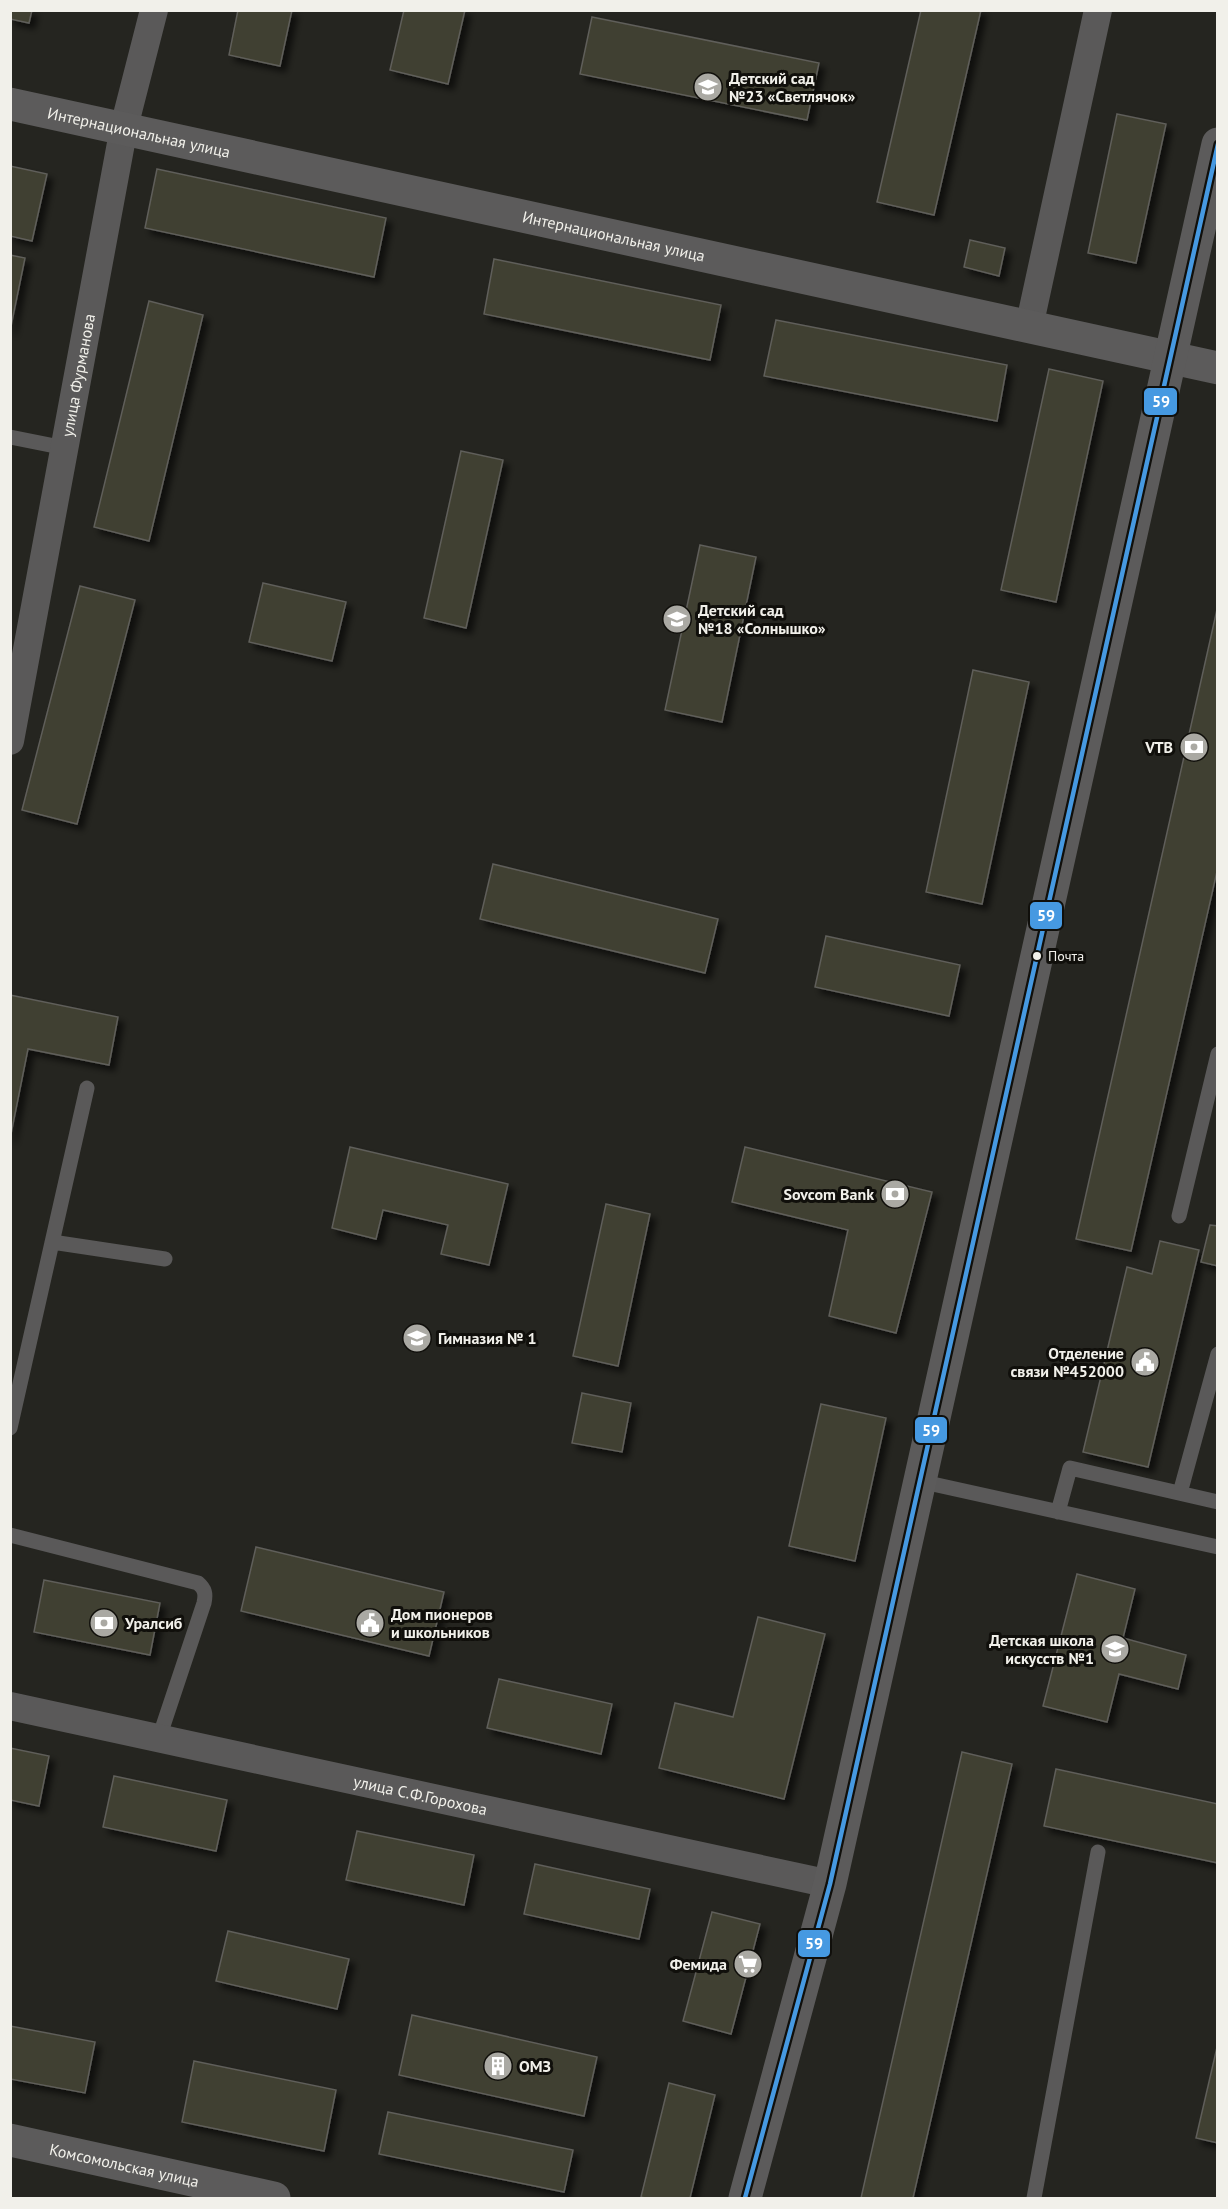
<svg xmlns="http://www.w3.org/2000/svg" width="1228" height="2209" font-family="'PT Sans',sans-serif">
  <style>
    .building { fill: #414030; stroke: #5f5e5a; stroke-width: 1.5; filter: url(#shadow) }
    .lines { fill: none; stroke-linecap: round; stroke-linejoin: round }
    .lane { stroke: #5a5959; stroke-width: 15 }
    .street { stroke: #5a5959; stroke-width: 28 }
    .secondary { stroke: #5c5b5b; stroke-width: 33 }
    .bus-1-casing { stroke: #100f0b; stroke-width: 9 }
    .bus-1 { stroke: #4699e1; stroke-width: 4.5 }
    .bus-dot { fill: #f1f0ea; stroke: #100f0b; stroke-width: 2 }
    .labels { text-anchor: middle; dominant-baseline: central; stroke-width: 6; stroke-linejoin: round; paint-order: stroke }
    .bus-label { font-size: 14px; fill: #f1f0ea; stroke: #100f0b; text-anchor: start }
    .poi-label { font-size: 16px; font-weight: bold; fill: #f1f0ea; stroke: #100f0b; text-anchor: start }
    .street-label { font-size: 16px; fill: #f1f0ea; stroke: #100f0b }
    .line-badge { stroke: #100f0b; stroke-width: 2 }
    .badge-label { font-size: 16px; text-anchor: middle; font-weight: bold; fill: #fff }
  </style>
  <defs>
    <filter id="shadow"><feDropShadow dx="5.5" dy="5.5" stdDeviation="3" flood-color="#0009"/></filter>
  </defs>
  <rect width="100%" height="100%" fill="#252520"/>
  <path class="building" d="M10,10H32L29,23L10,19Z
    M238,10H292L280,66L229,55Z
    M404,10H465L448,84L390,70Z
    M921,10H981L934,215L877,202Z
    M592,17L819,63L807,120L580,74Z
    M1117,114L1166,124L1136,263L1088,253Z
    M10,166L47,174L32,241L10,236Z
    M157,169L386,218L374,277L145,228Z
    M970,240L1005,248L999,276L964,267Z
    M10,255L25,258L10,331Z
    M494,259L721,305L710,360L484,314Z
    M149,301L203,315L149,541L94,527Z
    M776,320L1007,365L997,421L764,376Z
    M1049,369L1103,381L1056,602L1001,590Z
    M461,451L503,460L466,628L424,618Z
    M700,545L756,557L722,722L665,710Z
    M263,583L346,602L332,661L249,642Z
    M80,586L135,600L77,824L22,810Z
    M1218,605V867L1131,1251L1076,1239Z
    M973,670L1029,682L982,904L926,892Z
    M493,864L718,919L705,973L480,919Z
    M826,936L960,965L949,1016L815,987Z
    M10,995L118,1017L109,1065L28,1049L10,1139Z
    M350,1147L508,1184L489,1265L441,1254L448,1225L383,1210L376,1239L332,1228Z
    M745,1147L932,1192L896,1333L829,1316L848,1230L732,1202Z
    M606,1204L650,1214L618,1366L573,1356Z
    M1210,1225L1218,1226V1266L1201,1262Z
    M1160,1241L1199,1250L1148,1467L1083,1452L1127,1267L1152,1274Z
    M582,1393L631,1403L622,1452L572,1443Z
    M821,1404L886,1418L855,1561L789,1546Z
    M256,1547L444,1592L429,1656L241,1611Z
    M1077,1574L1135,1589L1123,1638L1186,1655L1178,1689L1119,1674L1107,1722L1043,1706Z
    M44,1580L160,1603L150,1655L34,1632Z
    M758,1617L825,1634L784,1799L659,1768L675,1703L733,1717Z
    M499,1679L612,1704L601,1754L487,1728Z
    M10,1748L49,1756L39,1806L10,1800Z
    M962,1752L1012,1764L913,2198H861Z
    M1056,1769L1218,1804V1863L1044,1826Z
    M114,1776L227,1800L216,1851L103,1827Z
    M357,1831L474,1855L464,1905L346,1880Z
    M535,1864L650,1889L639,1939L524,1914Z
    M712,1912L760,1924L731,2034L683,2021Z
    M228,1931L349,1959L337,2009L216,1981Z
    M412,2015L597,2057L584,2116L399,2075Z
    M10,2026L95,2042L85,2093L10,2079Z
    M1218,2043V2143L1196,2138Z
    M194,2061L336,2090L324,2151L182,2122Z
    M669,2083L715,2095L690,2198H645L641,2197Z
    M388,2112L573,2150L564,2192L379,2154Z"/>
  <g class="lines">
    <path class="lane" d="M10,437L65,448
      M1179,1216L1218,1054
      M52,1242L165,1259
      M10,1428L87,1088
      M919,1481L1218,1547
      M1180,1493L1218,1354
      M1058,1512L1070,1468L1218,1502
      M10,1535L198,1583C205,1589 206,1594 204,1603L159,1738
      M1034,2198L1098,1852"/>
    <g class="street">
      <path d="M1029,327L1098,10"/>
      <path id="s1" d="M10,741L124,127L154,10"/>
      <path id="s2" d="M10,1706L830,1884"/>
    </g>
    <g class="secondary">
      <path id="s3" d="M10,104L1218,368"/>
      <path id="s4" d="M10,2140L274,2198"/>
      <path d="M745,2198L830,1884L1218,144"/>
    </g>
    <g class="bus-1-casing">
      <path id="bus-1" d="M745,2198L830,1884L1218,144"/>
    </g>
    <use href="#bus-1" class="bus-1"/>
  </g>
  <defs>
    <g id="school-disc" transform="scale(1.5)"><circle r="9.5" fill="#aaa9a3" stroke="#100f0b"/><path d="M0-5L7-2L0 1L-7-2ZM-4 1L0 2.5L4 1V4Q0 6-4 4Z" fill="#fff"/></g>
    <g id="bank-disc" transform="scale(1.5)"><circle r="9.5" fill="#aaa9a3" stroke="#100f0b"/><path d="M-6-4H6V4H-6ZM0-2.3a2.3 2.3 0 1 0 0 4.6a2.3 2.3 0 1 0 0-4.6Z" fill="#fff"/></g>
    <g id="civic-disc" transform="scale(1.5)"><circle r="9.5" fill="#aaa9a3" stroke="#100f0b"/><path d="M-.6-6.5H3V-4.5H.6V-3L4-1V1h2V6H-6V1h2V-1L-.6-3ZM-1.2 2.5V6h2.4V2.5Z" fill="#fff"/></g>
    <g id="supermarket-disc" transform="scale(1.5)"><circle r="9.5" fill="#aaa9a3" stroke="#100f0b"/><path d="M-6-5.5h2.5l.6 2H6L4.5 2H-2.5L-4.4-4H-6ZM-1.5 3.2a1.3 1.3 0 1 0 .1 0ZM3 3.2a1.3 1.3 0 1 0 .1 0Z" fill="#fff"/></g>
    <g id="building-disc" transform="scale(1.5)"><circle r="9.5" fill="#aaa9a3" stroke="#100f0b"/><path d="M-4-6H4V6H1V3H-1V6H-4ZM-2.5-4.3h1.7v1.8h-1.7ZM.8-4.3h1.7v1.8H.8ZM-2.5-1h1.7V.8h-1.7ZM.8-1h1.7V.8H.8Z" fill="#fff"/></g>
  </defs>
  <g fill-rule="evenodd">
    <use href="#school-disc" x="708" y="87"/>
    <use href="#school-disc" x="677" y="619"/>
    <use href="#bank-disc" x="1194" y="747"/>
    <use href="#bank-disc" x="895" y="1194"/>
    <use href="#school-disc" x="417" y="1338"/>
    <use href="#civic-disc" x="1145" y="1362"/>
    <use href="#bank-disc" x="104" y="1623"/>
    <use href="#civic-disc" x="370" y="1623"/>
    <use href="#school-disc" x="1115" y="1649"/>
    <use href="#supermarket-disc" x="748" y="1964"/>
    <use href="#building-disc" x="498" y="2066"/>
  </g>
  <circle class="bus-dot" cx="1037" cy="956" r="5"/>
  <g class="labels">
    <g class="bus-label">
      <text x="1048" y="956">Почта</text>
    </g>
    <g class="poi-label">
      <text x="729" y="78">Детский сад<tspan x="729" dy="18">№23 «Светлячок»</tspan></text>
      <text x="698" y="610">Детский сад<tspan x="698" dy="18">№18 «Солнышко»</tspan></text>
      <text x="1173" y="747" text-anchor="end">VTB</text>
      <text x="874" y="1194" text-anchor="end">Sovcom Bank</text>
      <text x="438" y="1338">Гимназия № 1</text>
      <text x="1124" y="1353" text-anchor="end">Отделение<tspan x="1124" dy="18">связи №452000</tspan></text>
      <text x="391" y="1614">Дом пионеров<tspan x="391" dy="18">и школьников</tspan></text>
      <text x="125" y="1623">Уралсиб</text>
      <text x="1094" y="1640" text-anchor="end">Детская школа<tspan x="1094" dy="18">искусств №1</tspan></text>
      <text x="727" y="1964" text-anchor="end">Фемида</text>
      <text x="519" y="2066">ОМЗ</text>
    </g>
    <g class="street-label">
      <text stroke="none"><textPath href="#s3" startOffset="132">Интернациональная улица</textPath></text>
      <text stroke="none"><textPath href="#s3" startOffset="618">Интернациональная улица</textPath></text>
      <text stroke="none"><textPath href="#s1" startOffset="372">улица Фурманова</textPath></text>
      <text stroke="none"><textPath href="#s2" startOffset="420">улица С.Ф.Горохова</textPath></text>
      <text stroke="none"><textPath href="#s4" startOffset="117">Комсомольская улица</textPath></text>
    </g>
  </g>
  <g class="line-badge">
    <rect x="1143" y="387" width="35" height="29" rx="6" fill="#4699e1"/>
    <rect x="1029" y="901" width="34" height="29" rx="6" fill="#4699e1"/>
    <rect x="914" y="1416" width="34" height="28" rx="6" fill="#4699e1"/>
    <rect x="797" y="1929" width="34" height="29" rx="6" fill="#4699e1"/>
  </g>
  <g class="badge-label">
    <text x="1161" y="407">59</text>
    <text x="1046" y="921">59</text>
    <text x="931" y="1436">59</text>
    <text x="814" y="1949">59</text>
  </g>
  <rect width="1228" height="2209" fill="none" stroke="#f1f0ea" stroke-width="24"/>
</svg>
